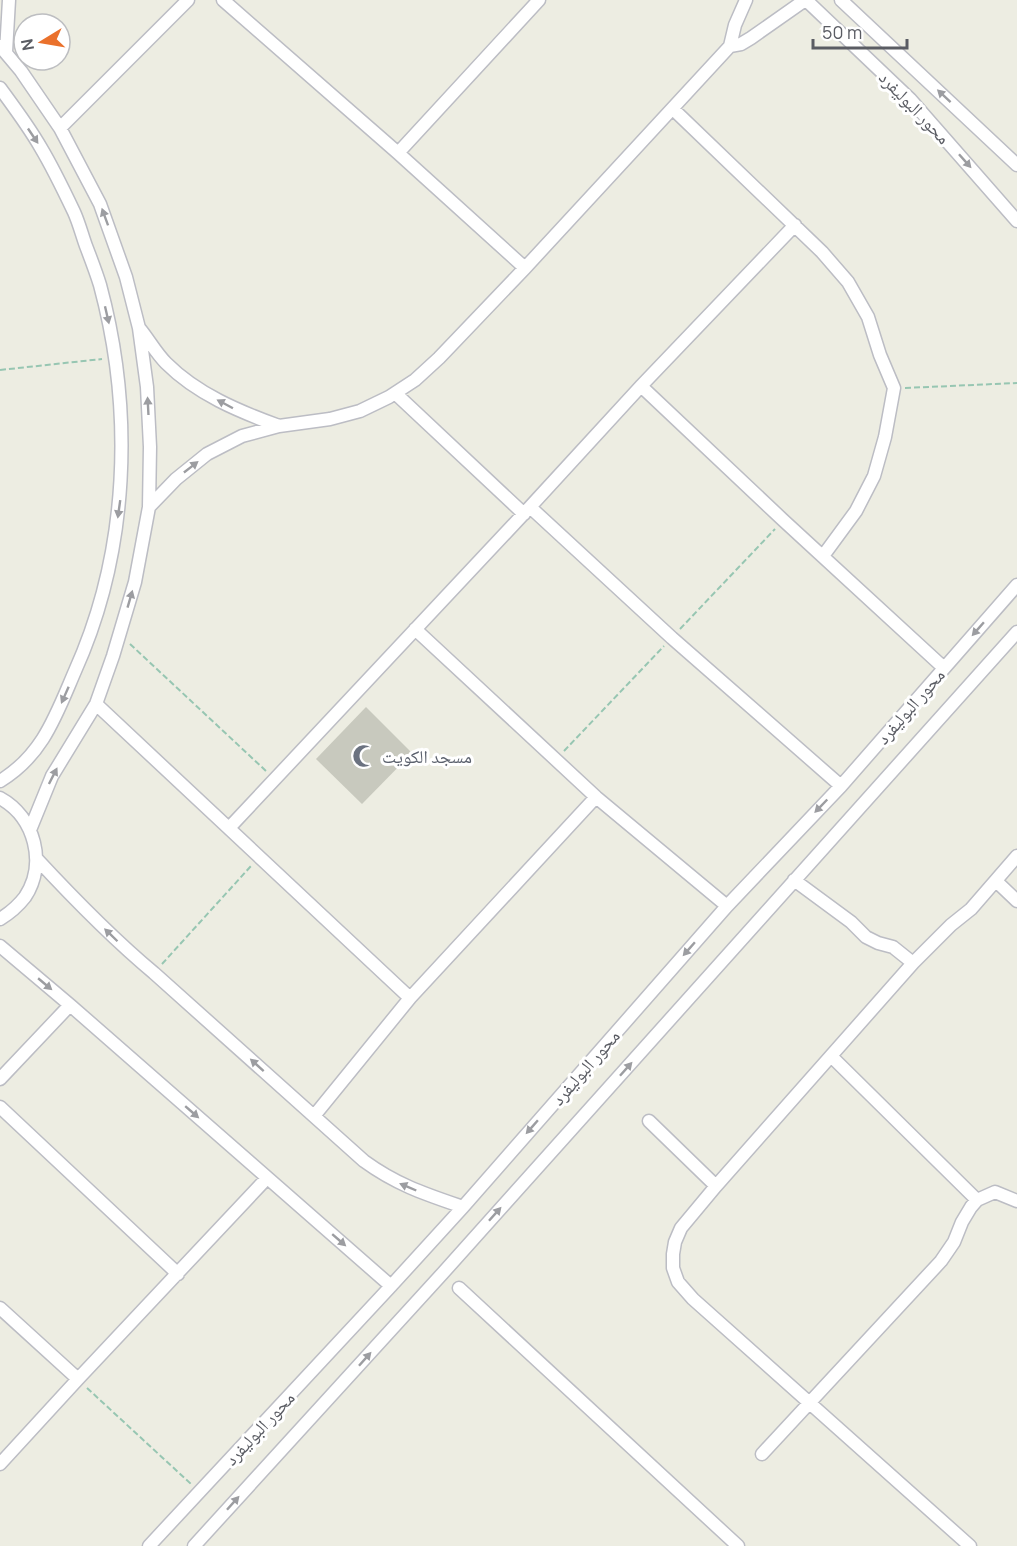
<svg xmlns="http://www.w3.org/2000/svg" width="1017" height="1546" font-family="Manrope,'Noto Naskh Arabic',sans-serif">
  <style>
    .building { fill: #c8c9be }
    .lines { fill: none; stroke-linecap: round; stroke-linejoin: round }
    .minor-casing { stroke: #bcbdc4; stroke-width: 15 }
    .path { stroke: #97c6b2; stroke-width: 2; stroke-dasharray: 6 3; stroke-linecap: butt }
    .minor { stroke: #fff; stroke-width: 12 }
    .oneway { fill: #9c9da1 }
    .labels { text-anchor: middle; dominant-baseline: central; stroke-width: 6; stroke-linejoin: round; paint-order: stroke }
    .street-label { font-size: 18px; fill: #5a5c63; stroke: #fff }
    .worship-label { font-size: 18px; fill: #5b616d; stroke: #fff; text-anchor: start }
  </style>
  <rect width="100%" height="100%" fill="#edede2"/>
  <path class="building" d="M366,707L412,753L362,804L316,759Z"/>
  <g class="lines">
    <g class="minor-casing">
      <path id="minor" d="M223,0L398,153L525,268
        M806,0L910,99L1017,221
        M841,0L1017,165
        M0,46L21,71L60,128L100,204L126,277L139,328L147,387L150,447L149,507L135,582L113,656L96,704L52,776L30,830
        M730,46L735,25L746,0
        M6,52L9,0
        M0,88C14,107 29,127 41,148C53,168 64,191 74,212C79,223 82,235 86,246C91,259 96,272 100,285C134,411 129,551 75,671C56,715 43,755 0,781
        M673,109L822,252L848,282L868,317L880,355L894,388L885,437L874,476L856,511L823,556
        M60,128L188,0
        M398,153L539,0
        M140,329C149,340 156,353 166,363C197,394 238,411 279,426
        M641,386L783,520L944,668
        M395,393L524,514
        M149,507L176,479L207,454L242,436L279,426L330,419L360,411L389,397L415,380L439,358L525,268L730,46L741,44L751,38L805,0
        M530,507L672,638L841,786
        M415,629L596,797L727,906
        M96,704L410,998
        M0,798C35,817 47,864 25,897C18,906 10,913 0,919
        M229,828L530,507L641,386L795,225
        M36,858C74,899 112,938 154,973L364,1161C397,1185 425,1194 463,1207
        M794,880L851,922L866,937L878,943L893,947L913,963
        M996,881L1017,901
        M0,946L70,1005L391,1286
        M831,1056L977,1200
        M0,1079L70,1005
        M0,1107L178,1274
        M314,1116L410,998L596,797
        M649,1121L716,1186
        M459,1288L738,1546
        M0,1308L78,1379
        M762,1454L941,1261L954,1242L962,1222L971,1207L977,1200L995,1192L1017,1201
        M0,1464L78,1379L267,1178
        M149,1546L391,1286L463,1207L727,906L841,786L1017,585
        M194,1546L442,1274L1017,632
        M970,1546L693,1299L678,1282L673,1268V1254L675,1242L681,1228L716,1186L913,963L951,925L971,909L1017,856"/>
    </g>
    <path class="path" d="M0,370L102,359
      M905,388L1017,383
      M680,629L775,529
      M130,644L266,771
      M564,751L664,646
      M162,964L251,866
      M87,1388L191,1484"/>
    <use href="#minor" class="minor"/>
  </g>
  <defs><path id="oneway-solid" d="M-6-.8H1V-3.2L6.5 0L1 3.2V.8H-6Z" transform="scale(1.5)"/></defs>
  <g class="oneway">
    <use href="#oneway-solid" transform="translate(944 96) rotate(-137)"/>
    <use href="#oneway-solid" transform="translate(33 136) rotate(56)"/>
    <use href="#oneway-solid" transform="translate(965 161) rotate(48)"/>
    <use href="#oneway-solid" transform="translate(105 217) rotate(-110)"/>
    <use href="#oneway-solid" transform="translate(107 315) rotate(77)"/>
    <use href="#oneway-solid" transform="translate(225 404) rotate(-152)"/>
    <use href="#oneway-solid" transform="translate(148 406) rotate(-93)"/>
    <use href="#oneway-solid" transform="translate(191 467) rotate(-38)"/>
    <use href="#oneway-solid" transform="translate(119 509) rotate(98)"/>
    <use href="#oneway-solid" transform="translate(130 599) rotate(-74)"/>
    <use href="#oneway-solid" transform="translate(978 629) rotate(131)"/>
    <use href="#oneway-solid" transform="translate(65 695) rotate(114)"/>
    <use href="#oneway-solid" transform="translate(53 776) rotate(-63)"/>
    <use href="#oneway-solid" transform="translate(821 806) rotate(134)"/>
    <use href="#oneway-solid" transform="translate(111 935) rotate(-136)"/>
    <use href="#oneway-solid" transform="translate(689 949) rotate(131)"/>
    <use href="#oneway-solid" transform="translate(45 984) rotate(40)"/>
    <use href="#oneway-solid" transform="translate(257 1065) rotate(-138)"/>
    <use href="#oneway-solid" transform="translate(626 1069) rotate(-48)"/>
    <use href="#oneway-solid" transform="translate(192 1112) rotate(41)"/>
    <use href="#oneway-solid" transform="translate(532 1127) rotate(131)"/>
    <use href="#oneway-solid" transform="translate(408 1187) rotate(-157)"/>
    <use href="#oneway-solid" transform="translate(495 1214) rotate(-48)"/>
    <use href="#oneway-solid" transform="translate(339 1240) rotate(41)"/>
    <use href="#oneway-solid" transform="translate(365 1359) rotate(-48)"/>
    <use href="#oneway-solid" transform="translate(233 1503) rotate(-48)"/>
  </g>
  <defs>
    <g id="mosque-bare" transform="scale(1.8)"><path d="M3.5-4.9A6 6 0 1 0 3.5 4.9A5 5 0 1 1 3.5-4.9Z" fill="#6b7280" stroke="#fff" stroke-width="2.5" paint-order="stroke"/></g>
  </defs>
  <g fill-rule="evenodd">
    <use href="#mosque-bare" x="364" y="756"/>
  </g>
  <g class="labels">
    <g class="street-label">
      <text transform="translate(915 107) rotate(46)">محور البوليفرد</text>
      <text transform="translate(910 706) rotate(-49)">محور البوليفرد</text>
      <text transform="translate(585 1067) rotate(-49)">محور البوليفرد</text>
      <text transform="translate(259 1428) rotate(-47)">محور البوليفرد</text>
    </g>
    <g class="worship-label">
      <text x="382" y="756">مسجد الكويت</text>
    </g>
  </g>
  <g transform="translate(42 42) rotate(259)"><circle r="28" fill="#ffffff" stroke="#bdbec1" stroke-width="1.5"/>
  <path d="M0-4.5L10 22L0 15L-10 22Z" fill="#ea712c"/>
  <text y="-9" font-size="16" font-weight="bold" text-anchor="middle" fill="#5a5c63">N</text>
  </g>
  <path d="M813 39v9h94v-9" fill="none" stroke="#5a5c63" stroke-width="3"/>
  <text x="822" y="39" font-size="18" fill="#5a5c63" stroke="#ffffff" stroke-width="4.5" paint-order="stroke">50 m</text>
</svg>
